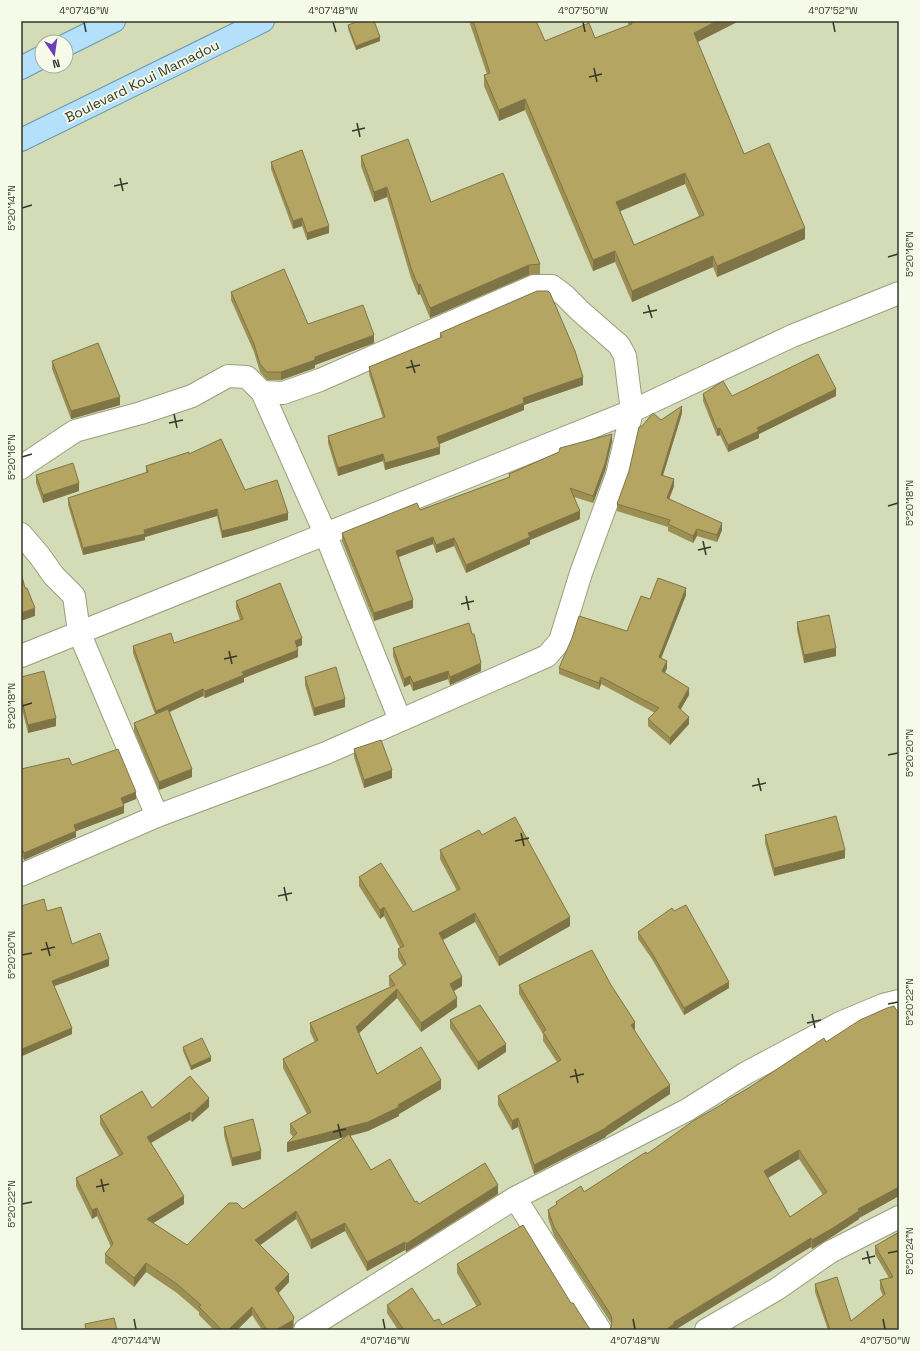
<svg xmlns="http://www.w3.org/2000/svg" width="920" height="1351" font-family="'Space Grotesk',sans-serif">
  <style>
    .lines { fill: none; stroke-linecap: round; stroke-linejoin: round }
    .minor-casing { stroke: #979f7c; stroke-width: 24 }
    .primary-casing { stroke: #6897b0; stroke-width: 24 }
    .minor { stroke: #fff; stroke-width: 22 }
    .primary { stroke: #b5e0fb; stroke-width: 22 }
    .wall { fill: #9b8f54; fill-rule: evenodd }
    .shaded-wall { fill: #7e7445 }
    .building { fill: #b4a662; stroke: #7e7445; fill-rule: evenodd }
    .ticks { fill: none; stroke: #343729; stroke-width: 1.5 }
    .labels { text-anchor: middle; dominant-baseline: central; stroke-width: 3.5; stroke-linejoin: round; paint-order: stroke }
    .street-label { font-size: 14px; fill: #343729; stroke: #f6fae8 }
    .neatline { fill: none; stroke: #343729; stroke-width: 1.5 }
    .ticks-label { font-size: 10px; text-anchor: middle; fill: #343729 }
  </style>
  <rect width="100%" height="100%" fill="#d4dcb7"/>
  <g class="lines">
    <g class="minor-casing">
      <path id="minor" d="M21,468L27,463L75,431L141,413L192,396L228,376L247,377L262,392L325,533L400,720
        M21,534L39,555L54,576L74,596L79,632L157,816
        M21,656L632,411L792,336L899,293
        M21,875L157,816L326,753L547,656L560,641L581,573L617,475L632,411L625,356L619,345L580,311L564,295L552,286H534L320,380L283,393L262,392
        M515,1198L600,1330
        M305,1330L515,1198L687,1110L746,1073L840,1023L883,1005L899,1001
        M706,1330L777,1289L830,1252L899,1217"/>
    </g>
    <g class="primary-casing">
      <path id="primary" d="M66,45L114,21
        M21,68L42,57
        M21,140L263,21"/>
    </g>
    <use href="#minor" class="minor"/>
    <use href="#primary" class="primary"/>
  </g>
  <path class="wall" d="M469,21H536L545,41L595,38L629,26L627,21H739L697,42L744,154L805,239L717,277L713,267L632,302L615,262L593,271L525,110L499,121L484,86V75L487,74ZM685,184L699,216L634,245L620,211Z
    M348,25L380,41L356,50L348,29Z
    M361,156L431,202L540,264V274L529,275L430,318L420,294L418,295L411,278L387,197L374,202L361,166Z
    M271,162L329,233L307,240L302,226L293,229L271,169Z
    M231,292L308,324L374,343L315,365V368L281,380H267L260,372L254,352L231,300Z
    M440,333L583,385L524,405V410L439,444L440,454L385,470L383,461L338,476L328,443V436L383,418L369,374V367L440,338Z
    M52,361L120,405L71,419L52,369Z
    M703,394L732,396H836L759,434V438L728,452L720,435L717,436L703,401Z
    M682,413L663,475L674,486L669,499L722,530L717,542L697,536L693,543L668,531V527L617,511V504L661,420Z
    M612,441L605,471L593,503L574,497L580,519L530,540V544L466,573L454,546L436,553L433,544L399,557L413,608L374,621L342,541V533L420,510L509,477V474Z
    M189,454L245,490L288,520L250,531L222,538L217,516L145,537V540L83,555L68,505V498L146,473V466Z
    M36,475L79,491L43,503L36,483Z
    M686,595L661,658L667,668L665,673L689,695L680,710L689,724L670,745L648,726V719L655,713L601,684L599,690L559,674V668L627,631L650,599Z
    M236,601L302,645L297,647L298,657L244,678V682L205,698L203,696L170,712L192,777L159,790L134,731V723L155,714L133,653V646L174,643L240,620L236,608Z
    M797,622L836,656L804,663L797,630Z
    M393,648L481,671L450,685L448,679L413,691L410,684L404,687L393,656Z
    M21,677L56,726L28,733L21,705Z
    M305,677L345,707L314,716L305,685Z
    M354,749L392,778L364,788L354,757Z
    M72,765L136,799L123,804L124,813L76,831V837L24,860L22,856L21,857V769Z
    M482,835L570,926L499,966L475,922L443,940L462,986L454,991L457,1007L421,1032L397,998L359,1033L377,1074L441,1089L399,1114V1116L368,1131L350,1136L371,1170L415,1202L419,1204L498,1194L406,1252L405,1250L367,1271L345,1231L311,1249L296,1219L260,1245L289,1282L279,1293L294,1325L293,1328L290,1330H262L252,1315L237,1330H214L199,1315V1312L177,1293L146,1272L134,1287L105,1263V1254L111,1247L97,1216L92,1219L76,1186V1178L119,1156L100,1124V1116L152,1108L209,1107L192,1122L190,1120L151,1143L184,1204L153,1223L187,1245L243,1209L344,1137L287,1152L293,1137L290,1133V1124L307,1114L283,1068V1059L315,1042L310,1032V1023L390,987L389,985V976L403,966L398,958V949L400,948L384,916L380,919L359,886V877L413,912L457,891L440,859V850Z
    M765,835L845,858L774,876L765,843Z
    M21,906L47,911L72,944L109,966L54,986L72,1034L22,1056L21,1052Z
    M674,911L729,988L684,1015L652,959L638,939V932Z
    M519,985L635,1031L670,1094L606,1136V1137L534,1174L518,1127L512,1130L498,1105V1096L557,1062L543,1041V1034L519,994Z
    M899,1014V1196L859,1218V1219L833,1236L812,1249L811,1247L611,1327V1323L554,1236L548,1218V1210L556,1205V1202L584,1192L647,1154L726,1103V1101L826,1042ZM799,1159L823,1195L790,1217L768,1178Z
    M450,1020L506,1052L478,1070L450,1028Z
    M183,1047L211,1061L191,1070L183,1051Z
    M224,1127L261,1159L232,1166L224,1135Z
    M899,1232V1330H828L815,1292V1284L851,1321L883,1296L880,1289V1280L889,1278L875,1254V1246Z
    M457,1264L571,1303L589,1328L592,1330H398L387,1313V1305L434,1321L442,1325L477,1307L457,1273Z"/>
  <path class="shaded-wall" d="M717,21H739L694,44V33Z
    M380,37V41L356,50V46Z
    M525,99V110L499,121V110Z
    M685,173V184L616,213V202Z
    M387,187V197L374,202V192Z
    M302,218V226L293,229V221Z
    M329,226V233L307,240V233Z
    M805,228V239L717,277V266Z
    M615,251V262L593,271V260Z
    M713,256V267L632,302V291Z
    M529,265V275L430,318V308Z
    M420,284V294L418,295V285Z
    M374,335V343L315,365V368L281,380V372L315,357Z
    M583,377V385L524,405V410L437,445V437L523,398Z
    M836,389V396L759,434V438L728,452V445L757,428Z
    M120,397V405L71,419V411Z
    M682,406V413L661,482V475Z
    M720,428V435L717,436V429Z
    M612,434V441L605,471L593,503V496Z
    M440,447V454L385,470V463Z
    M383,454V461L338,476V468Z
    M674,479V486L667,505V498Z
    M79,483V491L43,503V495Z
    M217,509V516L145,537V540L83,555V548Z
    M580,511V519L530,540V544L466,573V565L528,533Z
    M288,513V520L250,531L222,538V531Z
    M722,523V530L717,542V535Z
    M697,529V536L693,543V536Z
    M433,537V544L396,558V551Z
    M454,538V546L436,553V545Z
    M686,588V595L659,664V657Z
    M413,600V608L374,621V613Z
    M35,608V616L21,621V613Z
    M302,638V645L295,648V641Z
    M836,648V656L804,663V655Z
    M298,650V657L244,678V682L205,698V691L242,672Z
    M667,661V668L662,678V671Z
    M481,663V671L450,685V677Z
    M448,671V679L413,691V683Z
    M410,676V684L404,687V679Z
    M601,677V684L599,690V683Z
    M689,688V695L678,714V707Z
    M203,689V696L156,718V711Z
    M345,699V707L314,716V708Z
    M689,717V724L670,745V738Z
    M56,718V726L28,733V725Z
    M192,769V777L159,790V782Z
    M392,770V778L364,788V780Z
    M136,792V799L121,805V798Z
    M124,806V813L74,832V825Z
    M76,831V837L24,860V853Z
    M22,849V856L21,857V850Z
    M845,850V858L774,876V868Z
    M384,907V916L380,919V910Z
    M475,913V922L439,942V933Z
    M570,917V926L499,966V957Z
    M109,959V966L52,987V981Z
    M462,977V986L450,993V984Z
    M729,982V988L684,1015V1008Z
    M397,989V998L356,1036V1027Z
    M457,998V1007L421,1032V1023Z
    M635,1022V1031L631,1025Z
    M72,1028V1034L22,1056V1049Z
    M506,1044V1052L478,1070V1062Z
    M211,1057V1061L191,1070V1066Z
    M441,1080V1089L399,1114V1116L368,1131L287,1152V1143L398,1105Z
    M670,1085V1094L606,1136V1137L534,1174V1165L606,1127Z
    M209,1098V1107L192,1122V1114Z
    M190,1112V1120L147,1145V1137Z
    M518,1118V1127L512,1130V1121Z
    M799,1150V1159L764,1180V1171Z
    M261,1151V1159L232,1166V1158Z
    M498,1185V1194L406,1252V1244Z
    M899,1187V1196L859,1218V1219L833,1236L812,1249V1240L858,1209Z
    M184,1196V1204L147,1227V1219Z
    M97,1208V1216L92,1219V1210Z
    M296,1211V1219L255,1249V1240Z
    M345,1223V1231L311,1249V1240Z
    M811,1238V1247L675,1330H667V1329L674,1322Z
    M405,1242V1250L367,1271V1262Z
    M146,1263V1272L134,1287V1278Z
    M289,1274V1282L275,1296V1288Z
    M252,1307V1315L237,1330H228Z
    M294,1317L293,1328L290,1330H276Z"/>
  <path class="building" d="M359,21H374L380,37L356,46L348,25Z
    M473,21H536L545,41L589,23L595,38L632,24L631,21H717L694,33L744,154L769,143L805,228L717,266L713,256L632,291L615,251L593,260L525,99L499,110L484,75L490,73ZM685,173L704,215L634,245L616,202Z
    M408,139L431,202L503,173L540,264L529,265L430,308L420,284L418,285L411,268L387,187L374,192L361,156Z
    M302,150L329,226L307,233L302,218L293,221L271,162Z
    M284,269L308,324L363,305L374,335L315,357V360L281,372H267L260,364L254,344L231,292Z
    M537,291H548L550,293L575,351L583,377L523,398L524,403L437,437L440,447L385,463L383,454L338,468L328,436L385,417L369,367L442,337L440,333Z
    M98,343L120,397L71,411L52,361Z
    M818,354L836,389L757,428L759,431L728,445L720,428L717,429L703,394L723,381L732,396Z
    M682,406L661,475L674,479L667,498L722,523L717,535L697,529L693,536L668,524L670,520L617,504L629,471L639,427L642,426L653,413L661,420Z
    M612,434L605,464L593,496L570,488L580,511L528,533L530,537L466,565L454,538L436,545L433,537L396,551L413,600L374,613L342,533L417,503L420,510L510,477L509,474L559,452L560,448Z
    M221,439L245,490L277,480L288,513L250,524L222,531L217,509L144,530L145,534L83,548L68,498L148,472L146,466L189,452V454Z
    M73,463L79,483L43,495L36,475Z
    M21,573L25,588H27L35,608L21,613Z
    M658,578L686,588L659,657L667,661L662,671L689,688L678,707L689,717L670,738L648,719L659,708L601,677L599,683L559,668L572,638L579,616L627,631L641,596L650,599Z
    M280,583L302,638L295,641L298,650L242,672L244,675L205,691L203,689L156,711L133,646L171,633L174,643L243,619L236,601Z
    M829,615L836,648L804,655L797,622Z
    M469,623L472,634H474L481,663L450,677L448,671L413,683L410,676L404,679L393,648Z
    M336,667L345,699L314,708L305,677Z
    M44,671L56,718L28,725L21,697V677Z
    M168,709L192,769L159,782L134,723Z
    M381,740L392,770L364,780L354,749Z
    M118,749L136,792L121,798L124,806L74,825L76,831L24,853L22,849L21,850V769L69,758L72,765Z
    M836,816L845,850L774,868L765,835Z
    M515,817L570,917L499,957L475,913L439,933L462,977L450,984L457,998L421,1023L397,989L356,1027L377,1074L421,1047L441,1080L398,1105L399,1107L368,1122L287,1143L297,1133L290,1124L311,1112L283,1059L318,1040L310,1023L395,985L389,976L406,964L398,949L404,946L384,907L380,910L359,877L381,863L413,912L460,889L440,850L479,830L482,835Z
    M44,899L47,911L61,907L72,944L100,933L109,959L52,981L72,1028L22,1049L21,1046V1013H22L21,1011V906Z
    M686,905L729,982L684,1008L652,953L638,932L672,908L674,911Z
    M592,950L611,985L635,1022L631,1025L670,1085L606,1127V1128L534,1165L518,1118L512,1121L498,1096L561,1060L543,1032L546,1030L519,985Z
    M480,1005L506,1044L478,1062L450,1020Z
    M894,1006L899,1014V1187L858,1209L859,1211L833,1228L812,1240L811,1238L674,1322V1324L667,1329L668,1330H608L611,1327L612,1320L611,1315L554,1227L548,1210L557,1204L556,1202L581,1186L584,1192L646,1152L647,1154L693,1121L726,1102V1101L747,1089L824,1038L826,1042L860,1020L887,1008ZM799,1150L827,1192L790,1217L764,1171Z
    M202,1038L211,1057L191,1066L183,1047Z
    M190,1076L209,1098L192,1114L190,1112L147,1137L184,1196L147,1219L187,1245L229,1203H237L243,1209L349,1134L371,1170L390,1159L415,1202L417,1201L419,1204L485,1163L498,1185L406,1244L405,1242L367,1262L345,1223L311,1240L296,1211L255,1240L289,1274L275,1288L294,1317L293,1320L276,1330H267L252,1307L228,1330H222L199,1307L201,1305L177,1284L146,1263L134,1278L105,1254L113,1244L97,1208L92,1210L76,1178L123,1154L100,1116L142,1091L152,1108Z
    M253,1119L261,1151L232,1158L224,1127Z
    M523,1225L571,1303H573L589,1328L592,1330H404L387,1305L412,1288L434,1321L439,1319L442,1325L481,1304L457,1264Z
    M899,1232V1330H830L815,1284L837,1277L851,1321L885,1294L880,1280L893,1277L875,1246Z
    M114,1318L117,1330H86L85,1324Z"/>
  <path class="ticks" d="M84,22L86,32M333,22L336,32M583,22L585,32M833,22L835,32M594,68L597,82M589,77L602,74M357,123L360,137M352,131L365,128M120,178L123,191M114,186L128,183M22,208L32,205M888,257L898,254M648,305L652,318M643,313L657,310M411,360L415,373M406,368L420,365M174,414L177,428M169,423L183,420M22,457L32,454M888,506L898,503M703,541L706,555M698,550L711,547M466,596L469,610M461,604L474,601M229,651L232,664M224,659L237,656M22,706L32,703M888,755L898,753M758,778L761,791M752,786L766,783M521,833L524,846M515,841L529,838M284,887L287,901M278,896L292,893M46,942L50,956M41,950L55,947M22,955L32,953M888,1004L898,1002M812,1014L815,1028M807,1023L821,1020M575,1069L578,1083M570,1077L584,1074M338,1124L341,1137M333,1132L346,1129M101,1179L104,1192M96,1187L109,1184M22,1204L32,1202M867,1251L870,1264M888,1253L898,1251M862,1259L875,1256M134,1319L136,1329M383,1319L385,1329M633,1319L635,1329M883,1319L885,1329"/>
  <g class="labels">
    <g class="street-label">
      <text transform="translate(142 81) rotate(-26)">Boulevard Koui Mamadou</text>
    </g>
  </g>
  <rect width="920" height="1351" fill="none" stroke="#f6fae8" stroke-width="44"/>
  <g transform="translate(54 54) rotate(167)"><circle r="19" fill="#f6fae8" stroke="#a8ac9c"/>
  <path d="M0-3L7 15L0 10L-7 15Z" fill="#6d3db5"/>
  <text y="-6" font-size="11" font-weight="bold" text-anchor="middle" fill="#343729">N</text>
  </g>
  <rect x="22" y="22" width="876" height="1307" class="neatline"/>
  <g class="ticks-label">
    <text x="84" y="14">4°07'46"W</text>
    <text x="333" y="14">4°07'48"W</text>
    <text x="583" y="14">4°07'50"W</text>
    <text x="833" y="14">4°07'52"W</text>
    <text transform="translate(11 208) rotate(-90)" y="4">5°20'14"N</text>
    <text transform="translate(909 254) rotate(-90)" y="4">5°20'16"N</text>
    <text transform="translate(11 457) rotate(-90)" y="4">5°20'16"N</text>
    <text transform="translate(909 503) rotate(-90)" y="4">5°20'18"N</text>
    <text transform="translate(11 706) rotate(-90)" y="4">5°20'18"N</text>
    <text transform="translate(909 753) rotate(-90)" y="4">5°20'20"N</text>
    <text transform="translate(11 955) rotate(-90)" y="4">5°20'20"N</text>
    <text transform="translate(909 1002) rotate(-90)" y="4">5°20'22"N</text>
    <text transform="translate(11 1204) rotate(-90)" y="4">5°20'22"N</text>
    <text transform="translate(909 1251) rotate(-90)" y="4">5°20'24"N</text>
    <text x="136" y="1344">4°07'44"W</text>
    <text x="385" y="1344">4°07'46"W</text>
    <text x="635" y="1344">4°07'48"W</text>
    <text x="885" y="1344">4°07'50"W</text>
  </g>
</svg>
